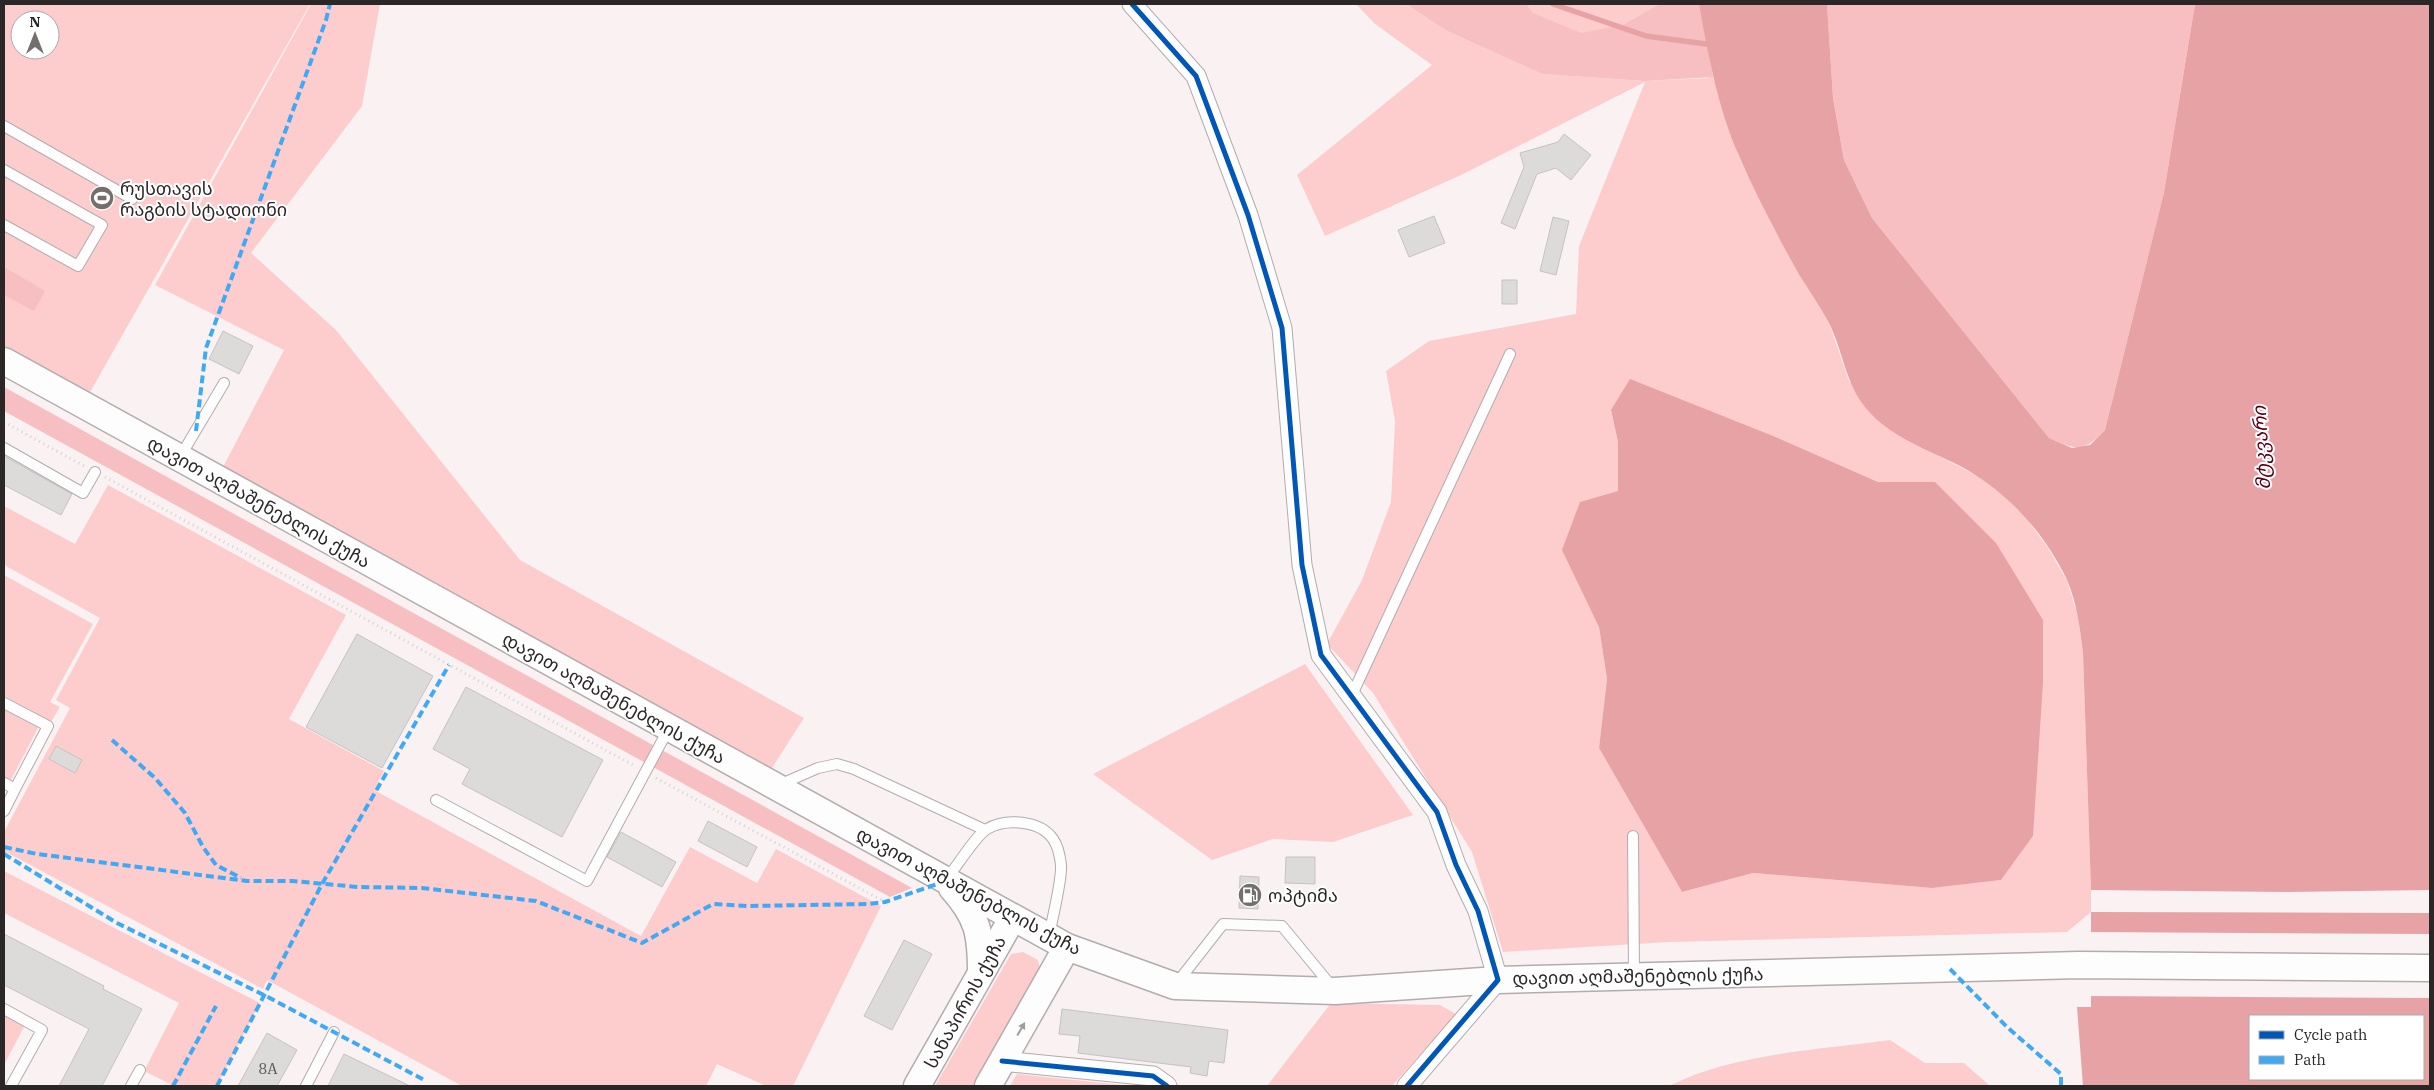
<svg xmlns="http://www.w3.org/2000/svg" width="2434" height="1090" font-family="'IBM Plex Serif','Noto Sans Georgian',serif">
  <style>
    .green { fill: #fdcccd; fill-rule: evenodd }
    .forest { fill: #f7bfc1 }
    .water { fill: #e7a2a6; fill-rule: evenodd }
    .pier { fill: #faf2f2 }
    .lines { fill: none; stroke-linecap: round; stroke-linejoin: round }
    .stream { stroke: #e7a2a6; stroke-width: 5.5 }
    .building { fill: #dddbd9; stroke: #c5c3c1 }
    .lane-casing { stroke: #b2acad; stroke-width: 12 }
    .street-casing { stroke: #b2acad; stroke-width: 21 }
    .secondary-casing { stroke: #b2acad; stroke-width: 29 }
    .path { stroke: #d4d2d2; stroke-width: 3; stroke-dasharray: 1 4; stroke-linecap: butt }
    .lane { stroke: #fefdfd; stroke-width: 10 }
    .street { stroke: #fefdfd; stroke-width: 19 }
    .secondary { stroke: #fefdfd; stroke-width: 26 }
    .quiet { stroke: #3fa9f5; stroke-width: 4; stroke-dasharray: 8 4; stroke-linecap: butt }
    .cycleway-casing { stroke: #fff; stroke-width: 8 }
    .cycleway { stroke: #0057b8; stroke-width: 5 }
    .oneway { fill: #a09d9d }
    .labels { text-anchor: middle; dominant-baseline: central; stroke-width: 4; stroke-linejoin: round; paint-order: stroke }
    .number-label { font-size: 15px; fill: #5b5756 }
    .poi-label { font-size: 18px; fill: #2c2727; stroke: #fff; text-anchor: start }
    .street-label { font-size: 18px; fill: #2c2727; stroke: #fff }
    .water-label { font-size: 19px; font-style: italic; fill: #580015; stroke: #fff }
  </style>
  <rect width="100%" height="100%" fill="#faf2f2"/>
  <path class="green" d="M4,4H310L89,394L4,346ZM20,20H50V50H20Z
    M311,4H380L362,106L251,253L336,330L520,560L804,718L770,771L221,471L284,350L155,285Z
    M1356,4H1406L1445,30L1542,74L1645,81L1710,78L1458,4H1699L1713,77L1738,155L1773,227L1829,323L1849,381L1929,451L1979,477L2003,495L2026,518L2048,548L2067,581L2078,617L2083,653L2091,890V912L2067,932L1669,942L1503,952L1472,852L1373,693L1327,644L1362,580L1391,502L1395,421L1386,371L1429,341L1576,314L1579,246L1645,82L1461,175L1325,236L1297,175L1432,65L1375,24ZM1611,410L1778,438L1878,482H1935L2033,836L2001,880L1932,888L1753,873L1682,892L1599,748L1607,679L1580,503L1618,491V442Z
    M108,485L346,615L289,719L384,771L374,790L641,936L690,847L757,883L776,849L881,906L793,1086H766L717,1064L706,1086H462L267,980L263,989L4,851V832L70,708L56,700L100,618L4,565V506L75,544Z
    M4,575L93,624L50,702L60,707L51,722L4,696Z
    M1305,664L1413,815L1333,842L1273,839L1212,860L1093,774Z
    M4,708L39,726L10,782L4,778Z
    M4,871L260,1003L217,1086H174L144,1071L179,1003L4,913Z
    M1023,952L1038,960L1040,970L974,1086H935L1011,954Z
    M1331,1003L1440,1005L1456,1014L1392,1086H1267Z
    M4,1014L25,1025L4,1065Z
    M1890,1040L1925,1063H1964L1990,1086H1669C1733,1053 1819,1050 1890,1040Z
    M1017,1074L1132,1086H1010Z"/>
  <path class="forest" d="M1406,4H1526L1533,13L1581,33L1623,25L1660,4H1699L1713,77L1645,81L1542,74L1445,30Z
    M1827,4H2195L2164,192L2105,430C2083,453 2077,450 2049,438L1872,218L1844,160L1833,98Z
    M4,267L45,291L34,311L4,295Z
    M4,387L912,888L890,897L4,411Z"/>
  <path class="water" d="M1699,4H1827L1833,98L1844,160L1872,218L2049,438L2072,448L2090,445L2105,430L2164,192L2195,4H2430V890L2287,892L2091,890L2083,653C2080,629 2077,603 2067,580C2043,530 2003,487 1954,463C1923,448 1883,433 1862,403C1845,379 1842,349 1829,323C1820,307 1810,291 1800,276C1778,237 1757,197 1739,156C1718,108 1708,55 1699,4Z
    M1630,379L1778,438L1878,482H1935L1996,543L2043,620V682L2033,836L2001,880L1932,888L1753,873L1682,892L1599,748L1607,679L1599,627L1562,550L1580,502L1618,491V442L1611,410Z
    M2091,912L2430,913V1086H2083L2077,1007H2091ZM2250,1016H2423V1079H2250Z"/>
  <path class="pier" d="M2088,932L2430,934V998L2089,996Z"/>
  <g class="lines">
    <path class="stream" d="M1553,4L1646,36L1706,44"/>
  </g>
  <path class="building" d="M1564,134L1591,155L1571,180L1556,168L1537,174L1515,229L1501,223L1524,167L1520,153L1558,142Z
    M1434,216L1445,243L1409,257L1398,230Z
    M1553,217L1569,221L1556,275L1540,271Z
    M1502,280H1517V304H1502Z
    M223,331L253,346L239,374L209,359Z
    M4,456L72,494L61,515L4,485Z
    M357,634L433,676L382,768L306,727Z
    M466,687L603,760L562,837L462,784L470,769L433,749Z
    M56,746L82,760L75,773L49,759Z
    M708,821L757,847L747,867L698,841Z
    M621,832L676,862L662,887L607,857Z
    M1286,857H1315V884L1285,883Z
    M1240,876L1259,877L1258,909L1239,908Z
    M4,934L104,986L103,989L142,1009L102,1086H59L89,1029L4,985Z
    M904,940L932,954L892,1030L864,1016Z
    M1062,1009L1228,1030L1224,1063L1209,1061L1207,1076L1190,1073L1191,1067L1078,1053L1080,1036L1059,1034Z
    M267,1033L297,1050L277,1086H238Z
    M344,1054L410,1086H328Z"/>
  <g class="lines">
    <g class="lane-casing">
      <path id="lane" d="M4,126L132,199
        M4,170L102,225L78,266L4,225
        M4,448L83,493L95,472
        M180,457L224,383
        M1351,697L1510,354
        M4,703L48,726L15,789
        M4,783L15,789L4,811
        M779,785L818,768L837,764L854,769L985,830
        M436,800L587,881L669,728
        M1633,836L1634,976
        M946,880C955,869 976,835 987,829C1005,818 1040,820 1053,839C1058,846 1060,856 1061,865C1062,882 1052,918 1049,937
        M1176,984L1223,924L1282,926L1333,988
        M4,1009L42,1030L11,1086
        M131,1086L140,1070
        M306,1086L334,1032"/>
    </g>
    <g class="street-casing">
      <path id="street" d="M1132,4L1196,76L1248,215L1282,328L1302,565L1321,655L1437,812L1456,865L1478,911L1498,980L1407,1086
        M1002,1061L1153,1076L1167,1086"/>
    </g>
    <g class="secondary-casing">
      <path id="secondary" d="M4,361L1067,947L1175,986L1335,991L1498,980L2079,965L2430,968
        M952,888C978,917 981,934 981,972
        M917,1086L1013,917
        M988,1086L1067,947"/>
    </g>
    <path class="path" d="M4,422L84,466
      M105,477L633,765
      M656,778L885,902"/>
    <use href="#lane" class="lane"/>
    <use href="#street" class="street"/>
    <use href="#secondary" class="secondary"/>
    <path class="quiet" d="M196,431L206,348L326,20L330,4
      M112,740L155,778L185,813L203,847L216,865L241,878
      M4,847L37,854L247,881H292L358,887L422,888L536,901L642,943L713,904L748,906L868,904L885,902L946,881
      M4,854L117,923L266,996L426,1081
      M1950,969L2007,1027L2061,1074V1086
      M173,1086L216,1006
      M217,1086L322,884L449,665"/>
    <g class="cycleway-casing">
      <path id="cycleway" d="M1132,4L1196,76L1248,215L1282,328L1302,565L1321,655L1437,812L1456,865L1478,911L1498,980L1407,1086
        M1002,1061L1153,1076L1167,1086"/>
    </g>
    <use href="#cycleway" class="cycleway"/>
  </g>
  <defs><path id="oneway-solid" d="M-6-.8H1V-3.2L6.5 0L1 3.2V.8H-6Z" transform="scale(1.25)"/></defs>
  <use class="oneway" href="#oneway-solid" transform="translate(1021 1029) rotate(-60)"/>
  <defs>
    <g id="stadium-disc" transform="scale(1.25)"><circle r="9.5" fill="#746e6e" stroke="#fff"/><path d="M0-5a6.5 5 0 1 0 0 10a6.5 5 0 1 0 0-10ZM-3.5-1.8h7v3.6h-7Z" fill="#fff"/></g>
    <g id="fuel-disc" transform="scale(1.25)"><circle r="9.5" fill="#746e6e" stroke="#fff"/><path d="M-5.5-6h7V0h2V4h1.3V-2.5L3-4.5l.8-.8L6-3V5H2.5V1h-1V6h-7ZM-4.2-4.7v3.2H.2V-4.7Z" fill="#fff"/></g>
  </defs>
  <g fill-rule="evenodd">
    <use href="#stadium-disc" x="102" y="198"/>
    <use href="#fuel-disc" x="1250" y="895"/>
  </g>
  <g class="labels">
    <g class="number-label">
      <text x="268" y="1068">8A</text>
    </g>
    <g class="poi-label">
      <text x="120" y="188">რუსთავის<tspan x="120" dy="21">რაგბის სტადიონი</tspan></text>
      <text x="1268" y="895">ოპტიმა</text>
    </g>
    <g class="street-label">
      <text transform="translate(259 502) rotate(29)">დავით აღმაშენებლის ქუჩა</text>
      <text transform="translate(614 698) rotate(29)">დავით აღმაშენებლის ქუჩა</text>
      <text transform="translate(969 891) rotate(28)">დავით აღმაშენებლის ქუჩა</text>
      <text transform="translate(1638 976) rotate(-1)">დავით აღმაშენებლის ქუჩა</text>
      <text transform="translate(965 1002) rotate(-61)">სანაპიროს ქუჩა</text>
    </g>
    <g class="water-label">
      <text transform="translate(2261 448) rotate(-93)">მტკვარი</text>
    </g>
  </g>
  <rect width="2434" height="1090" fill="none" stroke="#2c2727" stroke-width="10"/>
  <rect x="2249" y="1015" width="175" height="65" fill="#ffffff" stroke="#aba9a9"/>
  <rect x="2259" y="1031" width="25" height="8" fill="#0057b8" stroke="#aba9a9"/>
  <text x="2294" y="1040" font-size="15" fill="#2c2727">Cycle path</text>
  <rect x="2259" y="1056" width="25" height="8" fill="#3fa9f5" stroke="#aba9a9"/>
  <text x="2294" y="1065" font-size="15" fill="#2c2727">Path</text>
  <g transform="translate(35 35)"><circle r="24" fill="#ffffff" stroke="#aba9a9"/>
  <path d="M0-4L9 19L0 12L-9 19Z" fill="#746e6e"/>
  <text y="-8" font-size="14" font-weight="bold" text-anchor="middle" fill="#2c2727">N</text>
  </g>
</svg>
